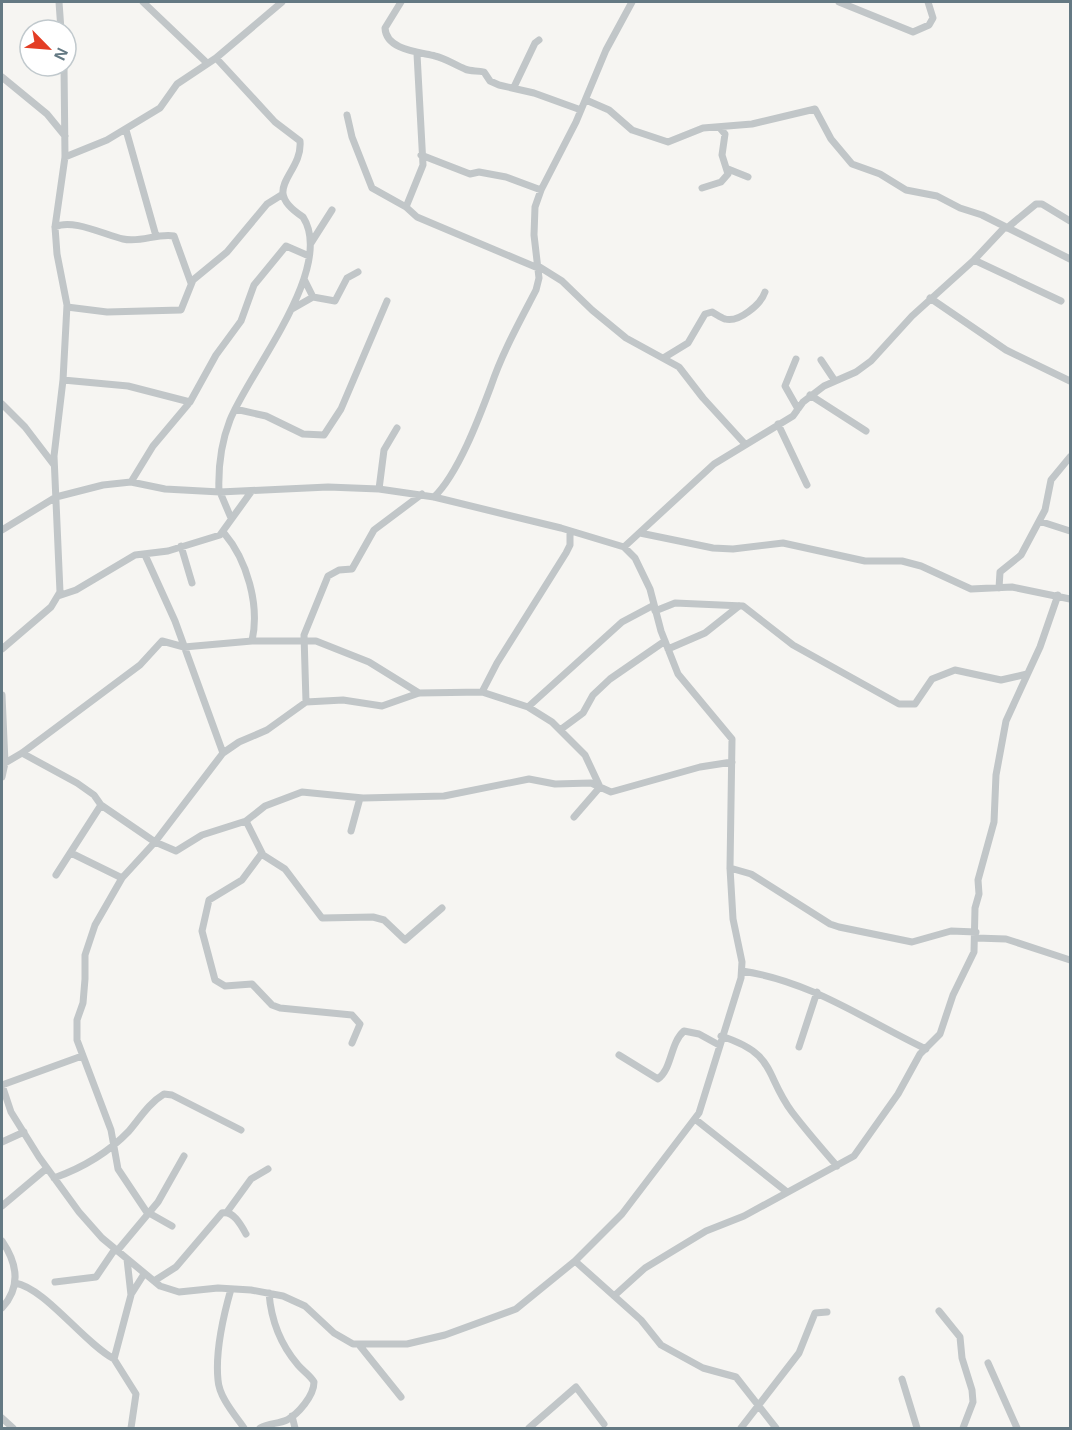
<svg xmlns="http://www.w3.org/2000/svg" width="1072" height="1430" font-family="Arial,sans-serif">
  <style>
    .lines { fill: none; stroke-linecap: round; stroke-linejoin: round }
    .minor { stroke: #c1c6c8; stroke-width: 7 }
  </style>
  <rect width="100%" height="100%" fill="#f6f5f2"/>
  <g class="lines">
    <path class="minor" d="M59,2L61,30
      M143,2L207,63
      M401,2L385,28C386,50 419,52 435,56C445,58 455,65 465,69C471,72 477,70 484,72L490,81L499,85L534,93L581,110
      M839,2L913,32L929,25L933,18L928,2
      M417,54L423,165L406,207L417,217L538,268
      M216,58L275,122L300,141C303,175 258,188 303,217C336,268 249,372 230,420C221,443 218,467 219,492
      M2,77L47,114L65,136
      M514,87L535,43L539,40
      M586,100L609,110L632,130L668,142L703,128L752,124L815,109L831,139L852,164L880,174L906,190L937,196L960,208L982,215L1070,259
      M347,115L352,137L372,188L406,207
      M126,130L156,236
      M421,155L470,174L479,172L506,177L541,190
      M65,157L107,140L160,108L177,84L216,58L282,2
      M728,169L748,177
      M702,188L721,182L728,174L722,155L725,134L719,127
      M55,227C72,218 105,235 123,239C141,243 157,233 174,236L191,283
      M1007,228L1036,204H1042L1070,221
      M311,243L332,210
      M974,260L1061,301
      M538,266L562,281L592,310L626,338L679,367L703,398L745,444
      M304,279L313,297
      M930,298L1006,350L1070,381
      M67,307L107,312L181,310L193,280L227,252L267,204L283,194
      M292,309L313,297L335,301L347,278L358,272
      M665,357L688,343L705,314L712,312C716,314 721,318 725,319C739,323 761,304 765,292
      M796,359L785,386L798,409
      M821,360L835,381
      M63,380L128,386L190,402
      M810,395L866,431
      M2,404L25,427L54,465
      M235,409L266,416L303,434L324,435L341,409L387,301
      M778,424L807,485
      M131,482L153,446L190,402L216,355L241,321L254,285L286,246L309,256
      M379,489L384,450L397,428
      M220,492L231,518
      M434,497C458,474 479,418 491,386C502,353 520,321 536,290L539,278L534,235L535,207L541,190L576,122L606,50L632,2
      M1039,521L1070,531
      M2,530L56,497L103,485L131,482L165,489L220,492L328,487L379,489L434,497L561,528L624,547L635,558L650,589L661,631L678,674L732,739L730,868L733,919L742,962L741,978L699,1113L622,1214L575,1261L516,1309L445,1335L407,1344H353L334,1333L305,1306L283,1296L251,1290L218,1288L179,1292L160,1286L102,1238L79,1212L39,1157L11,1112L2,1085
      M224,533C247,560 260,605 252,641
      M640,533L713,548L733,549L783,543L865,561H902L921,566L971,589L1012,587L1070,599
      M181,546L192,583
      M624,547L714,464L793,416L803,402L824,386L856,372L871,361L912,316L974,260L1005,227
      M145,555L175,621L223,753
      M999,588L1000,572L1021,555L1045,510L1051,480L1070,457
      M58,596L76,590L135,555L168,551L220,535L251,492
      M655,611L675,603L743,606L793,645L899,704H915L932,679L955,670L1001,680L1027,674
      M2,649L51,607L60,592L54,456L63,380L67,305L57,254L55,227L65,157L64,66
      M668,649L705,633L739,606
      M482,692L497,663L566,553L570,545V531
      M2,695L5,763L2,777
      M306,702L304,635L328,576L339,570L352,569L374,530L422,494
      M528,707L622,622L654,605
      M560,730L583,713L593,695L610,679L665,641
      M22,753L77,783L94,795L101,805L155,842L176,851L202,835L246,821L265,806L302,792L363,798L444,796L529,779L555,784L591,783L611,792L700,767L732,762
      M5,763L22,753L140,665L162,641L184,647L252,641H316L369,662L419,693
      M246,821L263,855L285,869L322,918L373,917L384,920L405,940L442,908
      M351,831L360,798
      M71,853L122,878
      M262,853L242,880L209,900L202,931L215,980L225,986L252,984L272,1005L280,1008L352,1015L360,1024L352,1043
      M730,868L751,874L830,924L839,927L912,942L951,931L976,932
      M56,875L101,805
      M976,938L1006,939L1070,960
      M742,971C811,981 865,1020 926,1049
      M721,1036C777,1054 764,1074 792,1112C805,1129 823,1150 837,1166
      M799,1047L817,992
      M619,1055L658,1079C672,1069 670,1043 684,1031L699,1034L719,1045
      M2,1085L82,1056
      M695,1119L787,1192
      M2,1142L24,1132
      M54,1178C82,1168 108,1153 129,1131C140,1118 149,1103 164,1094L172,1095L241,1130
      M2,1206L47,1168
      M227,1212L251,1179L268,1169
      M149,1213L172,1226
      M148,1214L118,1169L111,1130L77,1040V1020L83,1003L85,979V955L95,925L122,878L155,842L223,753L239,742L267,730L306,702L343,700L382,706L419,693L482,692L528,707L552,722L585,755L600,787L574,817
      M2,1241C17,1263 22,1286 2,1308
      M117,1251L158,1202L184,1156
      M127,1259L131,1295L114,1359L136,1394L131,1428
      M575,1261L641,1320L661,1345L703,1368L736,1377L776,1428
      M154,1281L176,1267L222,1213C233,1210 241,1225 246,1234
      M55,1282L96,1277L115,1249
      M15,1283C45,1288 83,1342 114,1359
      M231,1289C223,1317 215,1351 218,1380C219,1397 235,1415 244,1428
      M132,1293L144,1274
      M614,1296L645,1268L706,1231L744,1216L854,1156L898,1094L920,1054L940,1034L953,995L974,952L975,908L979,894L978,880L994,822L996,775L1006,721L1040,647L1058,595
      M939,1311L960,1337L962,1358L972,1390L973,1402L963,1428
      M360,1346L401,1397
      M988,1363L1017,1428
      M902,1379L917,1428
      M292,1416L295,1428
      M2,1418L13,1428
      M260,1428C269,1423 278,1424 287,1420C298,1414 314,1396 314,1382C310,1375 303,1371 298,1365C280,1344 271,1319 269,1293
      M529,1428L576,1387L604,1424
      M741,1428L799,1353L815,1313L827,1312"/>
  </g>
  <rect width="1072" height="1430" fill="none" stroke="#647983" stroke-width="6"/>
  <g transform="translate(48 48) rotate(115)"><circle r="28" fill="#ffffff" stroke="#c1c9cd" stroke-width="1.5"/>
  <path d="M0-4.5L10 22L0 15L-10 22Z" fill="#e33d24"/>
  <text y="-9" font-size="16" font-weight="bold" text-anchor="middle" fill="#647983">N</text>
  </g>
</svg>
